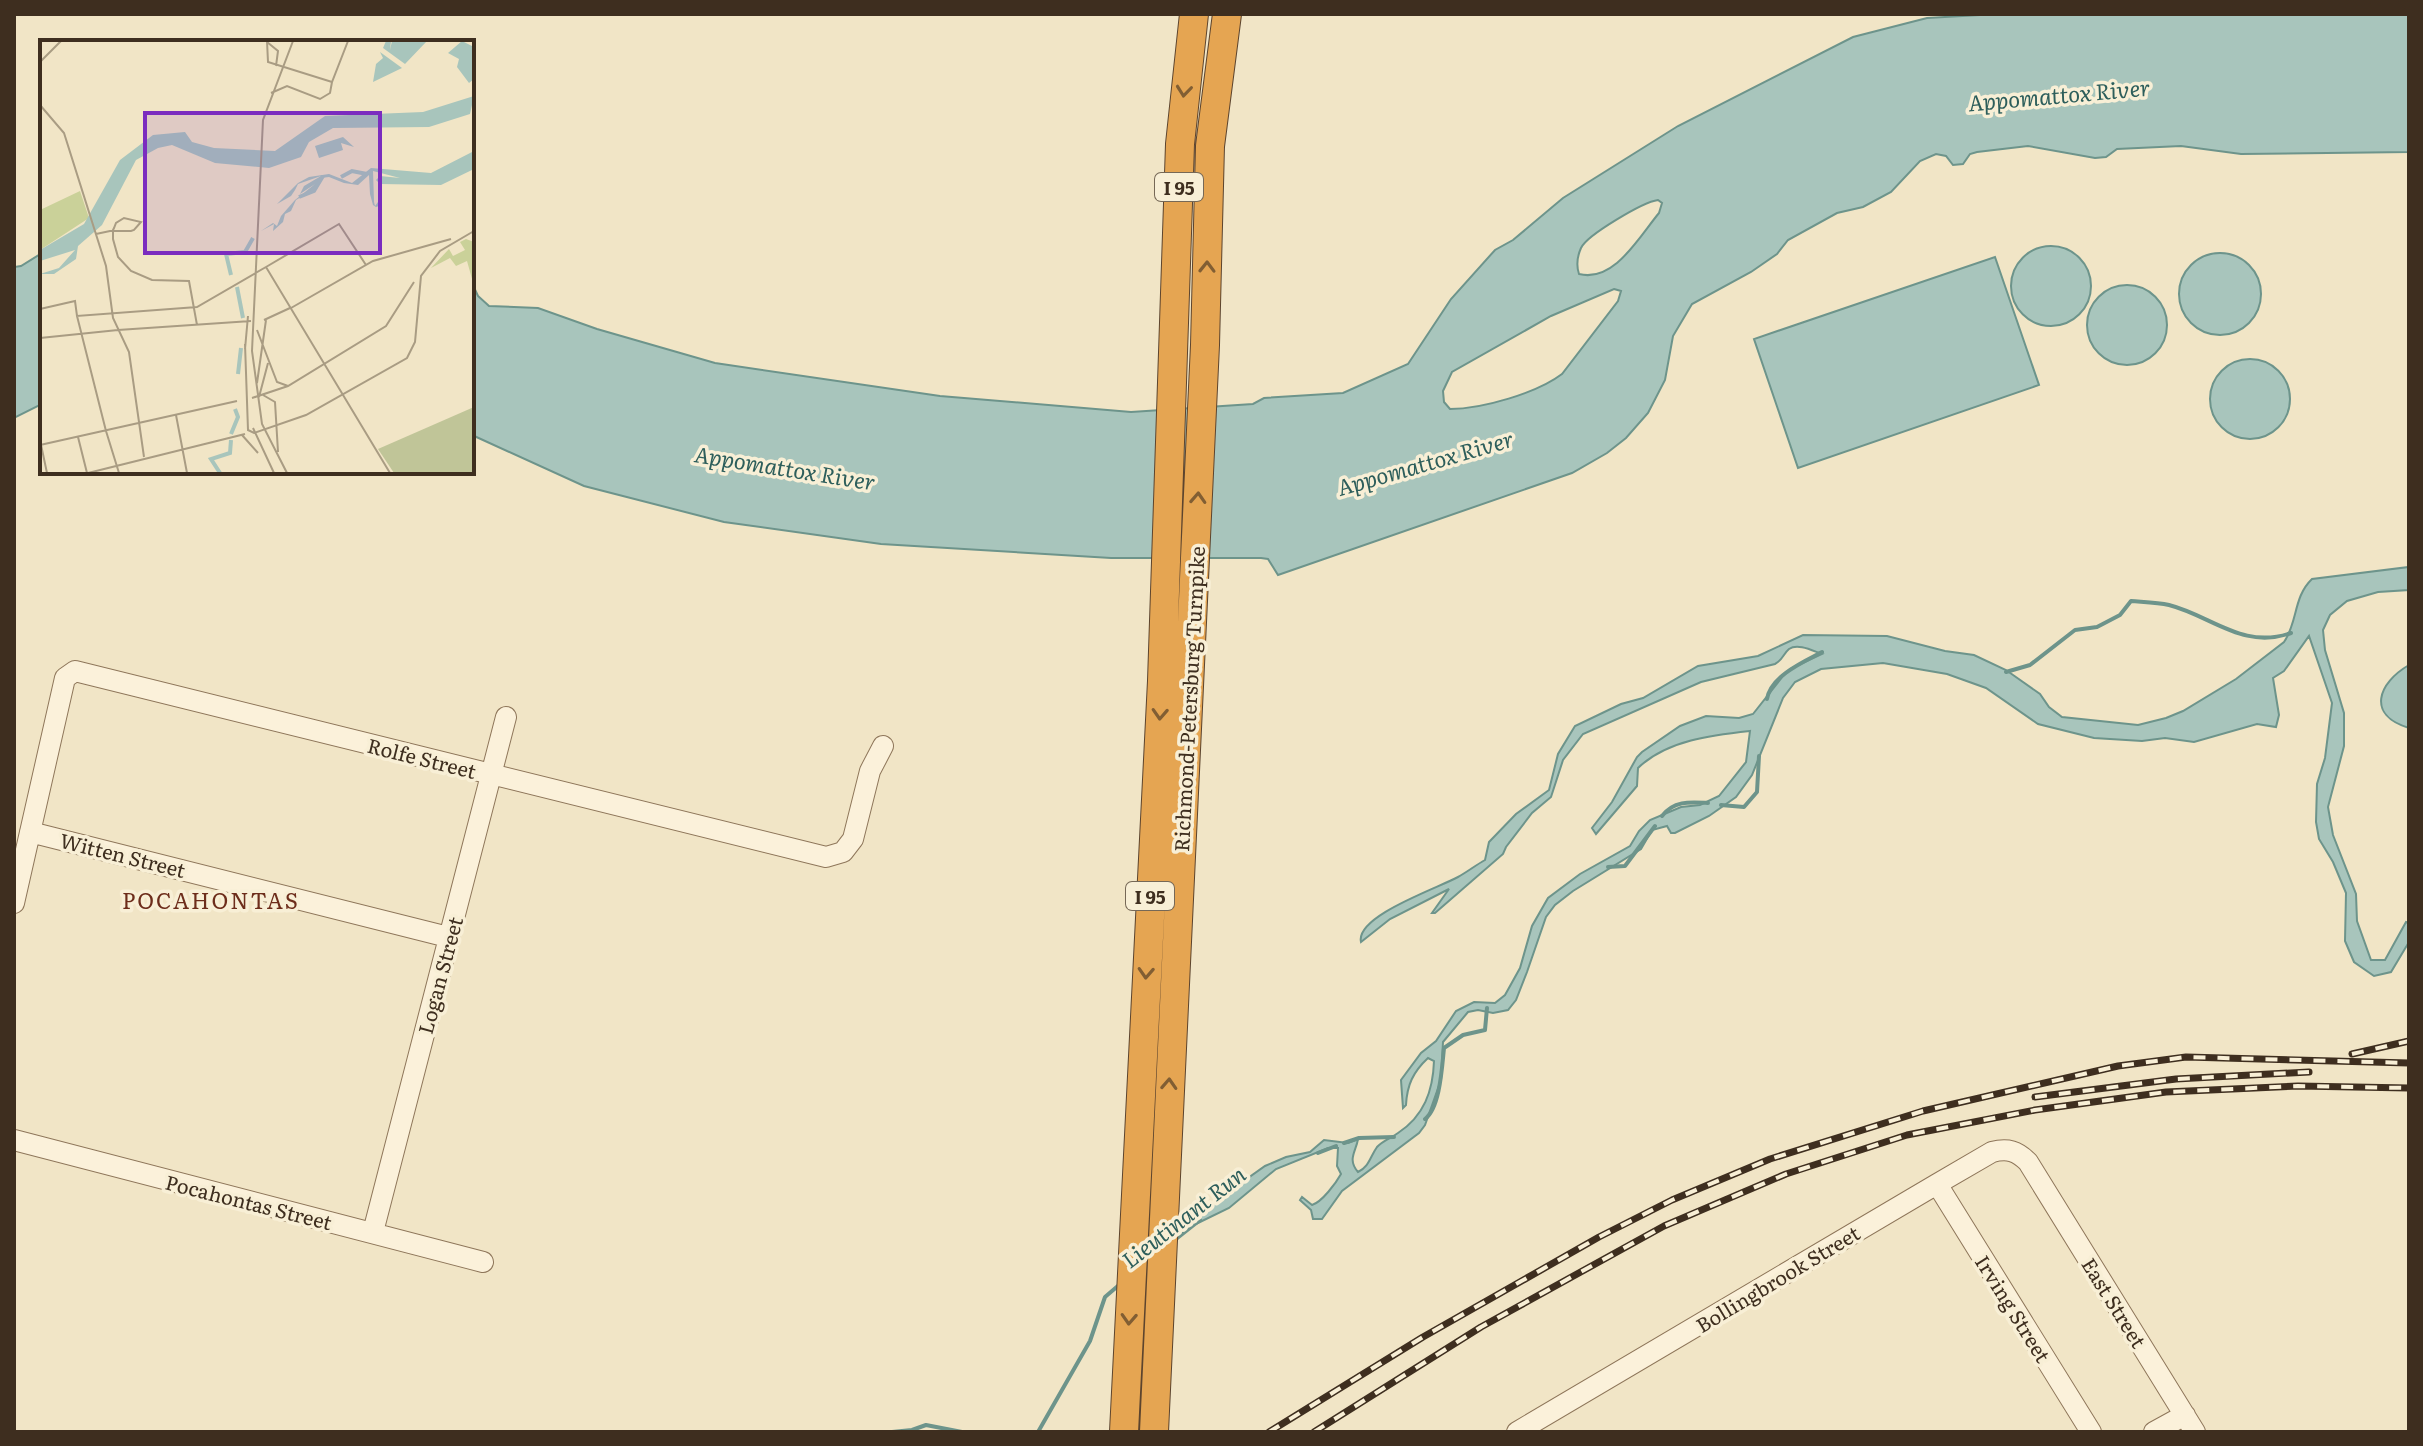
<svg xmlns="http://www.w3.org/2000/svg" width="2423" height="1446" font-family="Literata,serif">
  <style>
    .water { fill: #a8c5bc; stroke: #6d948b; stroke-width: 2; fill-rule: evenodd }
    .lines { fill: none; stroke-linecap: round; stroke-linejoin: round }
    .stream { stroke: #6d948b; stroke-width: 4 }
    .minor-casing { stroke: #8e765a; stroke-width: 22 }
    .highway-casing { stroke: #5c442e; stroke-width: 30 }
    .minor { stroke: #fbf1da; stroke-width: 20 }
    .highway { stroke: #e5a552; stroke-width: 28 }
    .rail-casing { stroke: #3e2e1f; stroke-width: 7 }
    .rail { stroke: #f8efd6; stroke-width: 4; stroke-dasharray: 12; stroke-linecap: butt }
    .oneway { stroke: #815e33 }
    .labels { text-anchor: middle; dominant-baseline: central; stroke-width: 7; stroke-linejoin: round; paint-order: stroke }
    .shield { fill: #f8efd6; stroke: #766856; stroke-width: 2 }
    .shield-label { font-size: 18px; font-weight: bold; fill: #3e2e1f }
    .street-label { font-size: 20px; fill: #3e2e1f; stroke: #f8efd6 }
    .water-label { font-size: 22px; font-style: italic; fill: #2d5e5b; stroke: #f8efd6 }
    .neighbourhood-label { font-size: 22px; letter-spacing: 2px; fill: #6d2d1b; stroke: #f8efd6 }
    .inset-river { fill: none; stroke: #a8c5bc; stroke-width: 4 }
    .inset-road { fill: none; stroke: #a99c83; stroke-width: 2 }
    .view { fill: #7b2cbf; fill-opacity: 0.15; stroke: #7b2cbf; stroke-width: 4 }
    .inset-edge { fill: none; stroke: #3e2e1f; stroke-width: 4 }
  </style>
  <rect width="100%" height="100%" fill="#f1e5c6"/>
  <path class="water" d="M1998,14H2409V152L2241,154L2181,146L2117,149L2106,157L2095,158L2028,146L1977,152L1970,154L1963,164L1953,165L1946,156L1936,154L1920,161L1891,192L1863,207L1837,213L1788,240L1777,254L1751,272L1692,304L1673,336L1665,380L1648,413L1626,438L1607,453L1572,473L1278,575L1268,559L1261,558H1111L881,544L724,522L584,486L472,435V283L478,296L489,306L538,308L597,329L715,363L940,396L1131,412L1253,404L1264,398L1343,393L1408,364L1451,299L1495,250L1513,240L1563,198L1678,126L1853,37L1927,18ZM1658,200L1662,203L1659,213C1639,237 1614,283 1579,274C1576,265 1577,257 1581,248C1587,235 1643,202 1658,200ZM1614,289L1621,291L1618,301L1562,374C1537,393 1482,409 1450,409L1444,402L1443,391L1452,372L1551,316Z
    M2011 286a40 40 0 1 1 80 0a40 40 0 1 1-80 0Z
    M42,253V404L14,418V267L21,266Z
    M2179 294a41 41 0 1 1 82 0a41 41 0 1 1-82 0Z
    M1995,257L2039,385L1798,468L1754,339Z
    M2087 325a40 40 0 1 1 80 0a40 40 0 1 1-80 0Z
    M2210 399a40 40 0 1 1 80 0a40 40 0 1 1-80 0Z
    M2409,567V590L2378,592L2347,601L2330,615L2323,630L2325,650L2344,713V746L2328,807L2333,835L2356,894L2357,921L2371,960H2385L2406,922L2409,923V942L2391,972L2374,976L2354,962L2345,941L2346,893L2333,862L2319,839L2316,822L2317,784L2325,758L2332,703L2309,636L2284,671L2273,678L2279,715L2276,727L2257,724L2194,742L2165,738L2142,741L2094,738L2038,724L1986,688L1947,674L1883,663L1821,669L1795,682L1783,698L1752,775L1736,797L1709,816L1675,833H1671L1667,826L1652,830L1641,849L1573,891L1555,905L1546,917L1527,972L1516,1000L1508,1010L1493,1013L1478,1010L1468,1012L1443,1042L1441,1080L1425,1125L1419,1133L1342,1191L1322,1219H1313L1311,1210L1300,1200L1302,1197L1312,1205C1322,1202 1336,1183 1341,1174L1337,1166L1338,1148H1328L1276,1169L1229,1208L1198,1223L1199,1213L1265,1166L1286,1157L1310,1152L1324,1140L1348,1143L1358,1139C1356,1152 1347,1159 1358,1172C1369,1167 1370,1157 1377,1147C1382,1141 1391,1138 1398,1133C1424,1116 1433,1091 1434,1061L1428,1058C1413,1072 1407,1085 1406,1105L1403,1108L1401,1080L1421,1053L1436,1041L1456,1011L1474,1002L1495,1003L1505,995L1520,968L1532,926L1548,898L1580,874L1630,846L1639,831L1650,820L1681,807L1700,805L1719,796L1746,762L1750,731C1713,735 1667,740 1638,768L1637,786L1596,834L1592,828L1612,802L1637,757L1642,752L1680,726L1706,716L1739,718L1753,714L1783,676L1792,668L1822,654C1813,651 1798,643 1789,649C1783,654 1783,660 1775,664L1701,682L1583,734L1563,760L1551,797L1532,813L1506,847L1503,854L1435,913H1432L1449,889L1390,919L1361,942C1355,916 1438,888 1458,877C1467,872 1476,865 1485,860L1489,842L1516,814L1549,790L1558,754L1575,726L1621,704L1643,698L1698,666L1758,656L1803,635L1887,636L1945,651L1974,655L2006,670L2040,694L2049,707L2062,717L2138,725L2166,718L2183,711L2236,679L2284,642C2298,622 2293,597 2312,579Z
    M2409,665V728C2366,715 2378,683 2409,665Z"/>
  <g class="lines">
    <path class="stream" d="M2006,672L2030,665L2075,630L2097,627L2120,615L2131,601C2143,602 2157,602 2169,605C2212,616 2243,650 2291,633
      M1767,699C1771,676 1803,662 1822,652
      M1721,805L1744,807L1757,792L1759,756
      M1662,816C1674,800 1691,802 1708,803
      M1608,867L1625,866L1655,826
      M1425,1119C1440,1108 1442,1067 1444,1048L1463,1035L1485,1030L1487,1008
      M1344,1143L1359,1138L1394,1137
      M1318,1153L1336,1146
      M1176,1239L1200,1220
      M892,1432L912,1430L926,1425L962,1432
      M1038,1432L1090,1341L1105,1297L1119,1285"/>
    <g class="minor-casing">
      <path id="minor" d="M30,832L448,937
        M14,903L65,678L75,671L826,857L843,852L853,839L870,771L883,746
        M14,1140L483,1262
        M1937,1184L2091,1432
        M373,1232L506,717
        M1517,1432L1937,1184L1992,1152C2008,1148 2017,1151 2028,1162L2195,1432
        M2154,1432L2185,1415"/>
    </g>
    <g class="highway-casing">
      <path id="highway" d="M1124,1432L1162,681L1180,144L1194,14
        M1154,1432L1205,345L1210,146L1227,14"/>
    </g>
    <use href="#minor" class="minor"/>
    <use href="#highway" class="highway"/>
    <g class="rail-casing">
      <path id="rail" d="M2352,1054L2409,1041
        M2035,1097L2176,1079L2309,1072
        M1269,1432L1423,1337L1599,1237L1672,1200L1770,1159L1923,1111L2118,1066L2186,1057L2409,1063
        M1314,1432L1481,1327L1664,1226L1786,1174L1907,1135L2035,1110L2166,1092L2298,1086L2409,1088"/>
    </g>
    <use href="#rail" class="rail"/>
  </g>
  <defs><path id="oneway-chevron" d="M-2-3.5L2.5 0L-2 3.5" fill="none" stroke-width="1.6" stroke-linecap="round" stroke-linejoin="round" transform="scale(2)"/></defs>
  <g class="oneway">
    <use href="#oneway-chevron" transform="translate(1184 91) rotate(96)"/>
    <use href="#oneway-chevron" transform="translate(1207 267) rotate(-89)"/>
    <use href="#oneway-chevron" transform="translate(1198 498) rotate(-87)"/>
    <use href="#oneway-chevron" transform="translate(1160 714) rotate(93)"/>
    <use href="#oneway-chevron" transform="translate(1146 973) rotate(93)"/>
    <use href="#oneway-chevron" transform="translate(1169 1084) rotate(-87)"/>
    <use href="#oneway-chevron" transform="translate(1129 1319) rotate(93)"/>
  </g>
  <g class="labels">
    <g class="shield">
      <rect x="1155" y="173" width="48" height="28" rx="6"/>
      <rect x="1126" y="882" width="48" height="28" rx="6"/>
    </g>
    <g class="shield-label">
      <text x="1179" y="187">I 95</text>
      <text x="1150" y="896">I 95</text>
    </g>
    <g class="street-label">
      <text transform="translate(1188 699) rotate(-87)">Richmond-Petersburg Turnpike</text>
      <text transform="translate(422 757) rotate(14)">Rolfe Street</text>
      <text transform="translate(123 854) rotate(14)">Witten Street</text>
      <text transform="translate(439 975) rotate(-75)">Logan Street</text>
      <text transform="translate(249 1201) rotate(14)">Pocahontas Street</text>
      <text transform="translate(1777 1278) rotate(-31)">Bollingbrook Street</text>
      <text transform="translate(2115 1302) rotate(58)">East Street</text>
      <text transform="translate(2014 1308) rotate(58)">Irving Street</text>
    </g>
    <g class="water-label">
      <text transform="translate(2059 94) rotate(-5)">Appomattox River</text>
      <text transform="translate(1425 462) rotate(-16)">Appomattox River</text>
      <text transform="translate(785 467) rotate(9)">Appomattox River</text>
      <text transform="translate(1183 1216) rotate(-38)">Lieutinant Run</text>
    </g>
    <g class="neighbourhood-label">
      <text x="211" y="899">POCAHONTAS</text>
    </g>
  </g>
  <g transform="translate(40 40)">
    <rect width="434" height="434" fill="#f1e5c6"/>
    <path d="M40,151L49,178L0,210V170ZM426,199L434,202V246L427,221L416,226L410,218L391,228L409,209L413,216L425,210L420,202Z" fill="#cad199"/>
    <path d="M434,367V433H354L338,409Z" fill="#c0c598"/>
    <path d="M346,1H351L350,10L352,1H387L365,24L343,8ZM422,1L434,7V39L429,43L417,27L419,19L408,13ZM340,12L362,28L333,42L336,24L343,18ZM434,56L430,74L389,87L293,88L269,102L261,117L229,128L175,123L132,105L118,108L96,120L62,185L38,206L36,219L14,234H0L19,228L35,210L0,221V210L44,184L80,120L113,95L145,92L152,102L174,108L235,111L285,76L383,72ZM303,97L314,107L301,103L303,110L279,118L275,106ZM434,111V129L401,145L340,144L336,140L340,136L360,138L333,131L334,162L335,166L338,162L342,165L336,167L333,165L330,154L329,135L318,145L304,143L289,137L281,138L273,150L256,160L251,171L245,174L243,182L233,191L234,184L221,191L233,183L237,186L241,176L255,160L275,144L260,154L264,146L281,136L258,144L255,150L251,156L237,164L258,143L269,137L289,134L312,143L331,128L391,133Z" fill="#a8c5bc"/>
    <path class="inset-river" d="M301,137L312,131L327,134M259,157L274,151L283,136M191,235L186,214L205,212L213,198M197,247L203,278M198,334L201,308M191,394L198,377L195,369M180,433L171,419L190,413L191,400"/>
    <path class="inset-road" d="M227,1L228,22L292,42L308,1M227,2L238,11L236,26M0,22L21,1M231,53L247,46L280,59L290,53L292,42M0,65L24,93L66,226L73,278L89,312L104,417M56,194L70,191H91L94,190L101,182L84,178L76,183L74,188L73,190V199L78,217L91,231L112,240L149,241L157,285M386,206L411,199M226,227L299,184L326,225M251,268L333,221L386,206M0,269L35,261L37,276L157,267L226,227L350,433M37,276L66,391M224,280L250,268M78,290L211,281M217,290L237,342L248,346M0,298L78,290M205,304L208,390L214,393L266,375L367,318L375,302L381,236L400,211L434,191M205,309L208,276M217,343L226,280M223,355L235,362L238,412M219,357L228,323M212,358L248,346L346,286L374,242M136,375L147,433M213,388L234,433M66,391L79,433M202,395L218,413M38,397L47,433M0,400L7,433M0,405L197,361M48,433L205,394M247,433L222,384L212,311L223,80L253,1"/>
    <path class="view" d="M105,73H340V213H105Z"/>
    <rect width="434" height="434" class="inset-edge"/>
  </g>
  <rect width="2423" height="1446" fill="none" stroke="#3e2e1f" stroke-width="32"/>
</svg>
